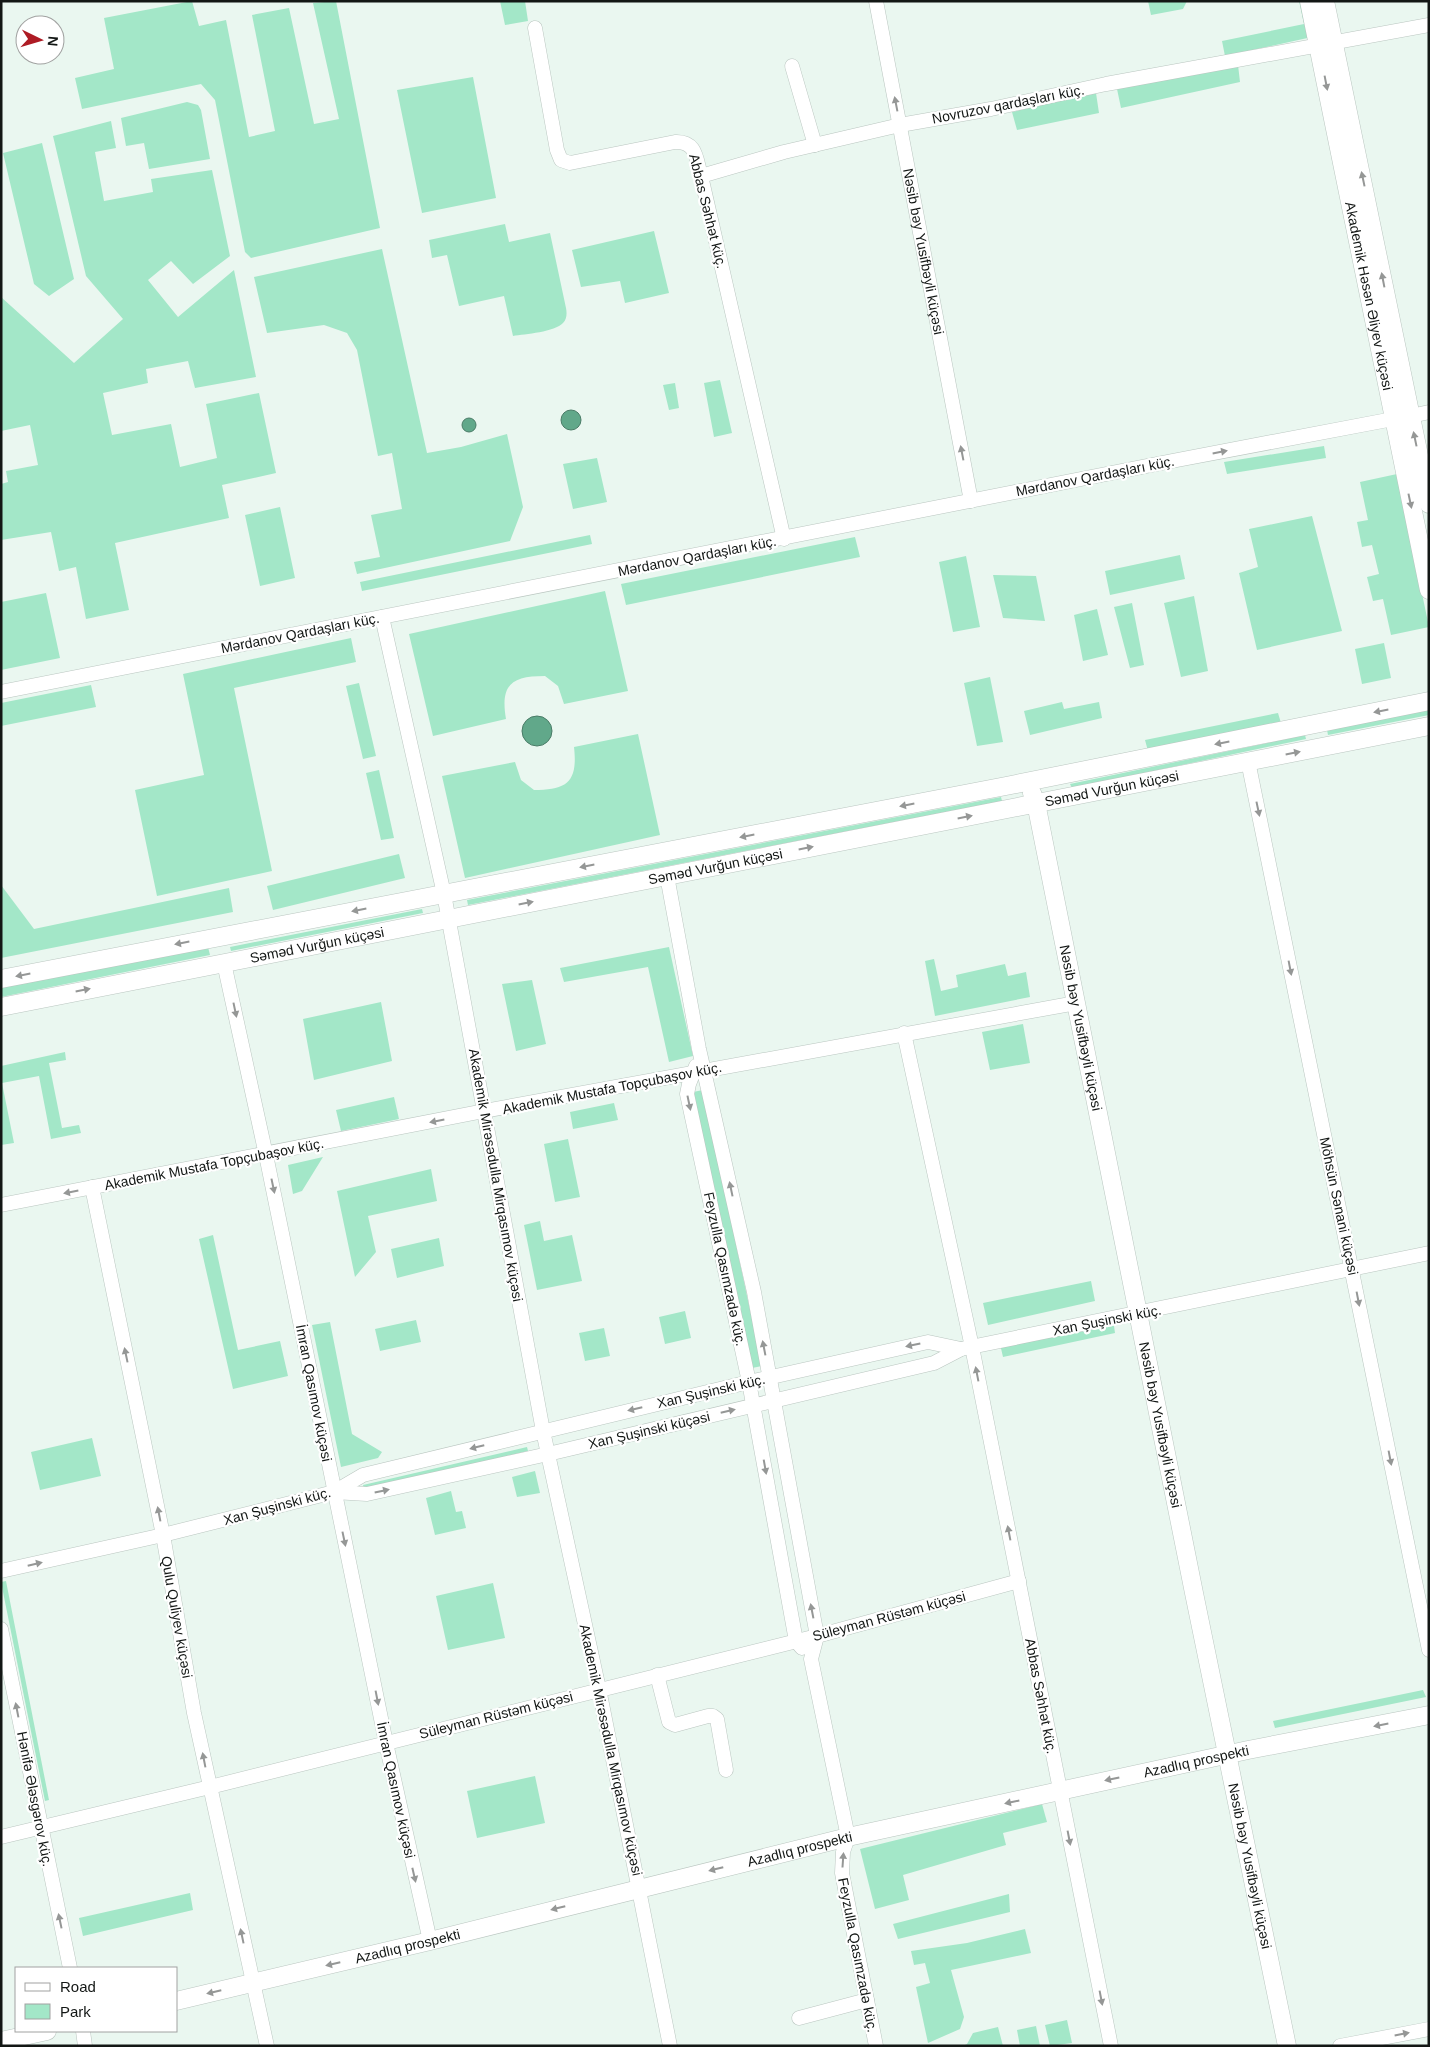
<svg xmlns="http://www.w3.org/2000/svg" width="1430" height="2047" font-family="Helvetica,sans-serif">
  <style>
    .green { fill: #a3e7c8 }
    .water { fill: #61a88a; stroke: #4a7c67 }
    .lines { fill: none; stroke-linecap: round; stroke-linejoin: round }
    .minor-casing { stroke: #bac6c0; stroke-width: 15 }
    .major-casing { stroke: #bac6c0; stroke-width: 19 }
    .minor { stroke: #fff; stroke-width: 14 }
    .major { stroke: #fff; stroke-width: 18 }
    .oneway { fill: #959796 }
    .labels { text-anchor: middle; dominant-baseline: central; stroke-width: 4.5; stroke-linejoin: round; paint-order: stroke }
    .street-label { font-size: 14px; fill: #131715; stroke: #fff }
  </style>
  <rect width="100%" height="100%" fill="#eaf7f0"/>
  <path class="green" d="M192,1L199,26L226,20L249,137L275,131L252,15L289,8L314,124L339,119L313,3L336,1L380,228L251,258L245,252L215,100L201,84L82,109L75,78L114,69L104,18Z
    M500,1H525L528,21L505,25Z
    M1148,1H1187L1183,9L1151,15Z
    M1299,1H1304L1312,37L1225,56L1222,41L1304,24Z
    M1238,65L1240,82L1121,108L1117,89Z
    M473,77L496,198L422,213L397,90Z
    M1096,93L1099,113L1017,130L1012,112Z
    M187,102L198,105L201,110L210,159L149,169L144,143L126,146L121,118Z
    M111,121L116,148L95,152L104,201L153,192L151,179L212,170L230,256L193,284L171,261L148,280L178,317L234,270L256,377L195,388L188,361L146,369L148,383L103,393L112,435L171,424L180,467L217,458L206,404L259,393L276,473L222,485L229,518L115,543L129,610L86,619L76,567L59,571L51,532L1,540V484L8,482L6,471L38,465L30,425L1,431V297L74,363L123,319L86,276L53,136Z
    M42,143L74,279L49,296L34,284L3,153Z
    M505,224L509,242L550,233L566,308C567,313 567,319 563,323C555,332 525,334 513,336L504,296L459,306L447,255L432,258L429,240Z
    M654,231L669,293L625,303L620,281L581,287L572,250Z
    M382,249L427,453L461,447L507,434L523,507L510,541L357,574L354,562L380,557L371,515L402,509L392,453L378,456L357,350L347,333L324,325L267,333L254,277Z
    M720,380L732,433L714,437L704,383Z
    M675,383L679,408L669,410L663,385Z
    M1324,446L1326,458L1227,474L1224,462Z
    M597,458L607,502L573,509L563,464Z
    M1397,474L1429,627L1391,635L1383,599L1373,601L1367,577L1379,574L1372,545L1362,547L1357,522L1368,520L1360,482Z
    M280,507L295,578L260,586L245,515Z
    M1312,516L1342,631L1257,650L1239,573L1258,567L1249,529Z
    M590,535L592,544L362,591L360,582Z
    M855,537L860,557L626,605L621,584Z
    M1180,555L1185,579L1110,595L1105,571Z
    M966,556L980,627L953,632L939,562Z
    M993,575L1036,576L1045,621L1003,618Z
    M605,591L628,691L564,704L558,686L545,676C512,676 500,684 506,719L433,736L409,634Z
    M46,593L60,658L1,670V602Z
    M1194,596L1208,671L1181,677L1164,603Z
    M1132,603L1144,665L1130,668L1114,607Z
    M1097,609L1108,655L1083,661L1074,615Z
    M351,638L356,662L234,688L272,871L157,896L135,790L204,775L183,674Z
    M1384,643L1391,678L1362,684L1355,649Z
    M990,677L1003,742L977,746L964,683Z
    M359,683L376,756L363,759L346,686Z
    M91,685L96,707L1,726V703Z
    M1062,702L1064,709L1099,702L1102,718L1030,735L1024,711Z
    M1429,710V715L1328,735L1327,730Z
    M1278,713L1281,723L1148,751L1145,740Z
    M638,734L660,835L465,878L442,776L515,762L521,780L534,790C567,790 578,782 574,747Z
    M1305,735L1306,739L1072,788L1070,784Z
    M379,770L394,838L381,840L366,773Z
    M1001,797L1002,801L468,905L467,900Z
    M399,854L405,878L273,910L267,886Z
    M1,885L34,929L229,888L233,912L1,958Z
    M422,909L423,913L231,951L230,947Z
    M208,947L210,955L1,997V988Z
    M669,947L693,1056L669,1062L648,967L564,982L560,968Z
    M934,959L941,991L958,987L956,975L1005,964L1008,976L1026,972L1030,997L935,1016L925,961Z
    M532,980L546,1044L516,1051L502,984Z
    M381,1002L392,1061L314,1080L303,1019Z
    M1023,1024L1030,1063L990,1070L982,1032Z
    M65,1052L66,1060L49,1063L62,1128L79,1125L81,1133L51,1139L39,1076L2,1083L14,1143L1,1145V1066Z
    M703,1090L762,1366L752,1368L693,1092Z
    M394,1097L399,1119L341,1131L336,1110Z
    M614,1103L618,1120L573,1129L570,1112Z
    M568,1139L580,1197L555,1202L544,1144Z
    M323,1157L302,1191L293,1194L288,1165Z
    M431,1169L437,1201L368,1216L376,1252L355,1277L337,1191Z
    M540,1221L544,1241L572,1235L582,1281L537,1290L524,1225Z
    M213,1235L238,1350L280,1341L288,1376L233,1389L199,1239Z
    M439,1238L444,1266L397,1278L391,1249Z
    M1091,1281L1095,1301L988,1325L983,1303Z
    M685,1311L691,1338L665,1344L659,1317Z
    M1113,1319L1115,1333L1003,1357L1000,1344Z
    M416,1320L421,1342L380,1351L375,1329Z
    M330,1322L352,1434L382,1452L378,1458L341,1467L312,1325Z
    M604,1328L610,1356L585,1361L579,1333Z
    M92,1438L101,1476L40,1490L31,1452Z
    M527,1447L528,1451L364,1489L363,1485Z
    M535,1471L540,1493L517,1497L512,1477Z
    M451,1491L456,1512L462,1511L466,1528L435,1535L426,1498Z
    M6,1581L49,1800L45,1801L1,1582Z
    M493,1583L505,1638L448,1650L436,1596Z
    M1423,1690L1426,1697L1275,1728L1273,1721Z
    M535,1776L545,1823L477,1838L467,1791Z
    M1042,1804L1047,1822L1003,1833L1006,1845L903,1875L909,1900L875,1909L860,1849Z
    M190,1893L193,1910L83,1936L79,1918Z
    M1009,1894L1010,1912L898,1939L893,1924Z
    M1025,1929L1031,1953L951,1970L964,2017L960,2029L928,2043L916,1987L930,1983L925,1963L914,1965L911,1951L967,1943Z
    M1067,2020L1072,2043L1050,2046L1045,2025Z
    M1036,2026L1040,2046H1020L1017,2030Z
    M998,2027L1003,2046H963L967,2044L973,2033Z"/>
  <path class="water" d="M561 420a10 10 0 1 1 20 0a10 10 0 1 1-20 0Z
    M462 425a7 7 0 1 1 14 0a7 7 0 1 1-14 0Z
    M522 731a15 15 0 1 1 30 0a15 15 0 1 1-30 0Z"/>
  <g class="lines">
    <g class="minor-casing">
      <g id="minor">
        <path id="s1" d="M876,1L971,501"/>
        <path d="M535,28L557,150L561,160L570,163L675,142C697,141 696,159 701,176L784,539"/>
        <path d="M792,66L815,145"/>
        <path d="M701,176L784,152L900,125L991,109L1106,84L1429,25"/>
        <path d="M1411,416L1429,412"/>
        <path d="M382,617L444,894L543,1431L599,1689L670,2046"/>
        <path d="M1,692L1172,461L1393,419"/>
        <path d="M1248,761L1429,1650"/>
        <path d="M667,876L699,1049L754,1292L817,1636L811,1659L848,1837L843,1852L842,1873L876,2046"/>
        <path d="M224,963L266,1155L386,1743L430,1941"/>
        <path d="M904,1033L972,1347L1111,2046"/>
        <path d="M696,1066L689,1084L687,1094L749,1382L796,1641L802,1648"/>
        <path d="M92,1187L163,1535L194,1713L267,2046"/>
        <path d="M1,1205L484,1111L1076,1003"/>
        <path d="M334,1492L367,1494L548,1454L934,1363L961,1349"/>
        <path d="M1,1571L163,1535L334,1492L363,1475L749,1382L928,1342L961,1349L1429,1253"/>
        <path d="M1,1629L70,1968"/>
        <path d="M657,1675L669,1722L675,1725L708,1716H713L717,1719L726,1770"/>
        <path d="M1,1837L210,1787L817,1636L1019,1581"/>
        <path d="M799,2018L867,2000"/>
        <path d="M83,2031L85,2046"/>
        <path d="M1340,2046L1429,2029"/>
      </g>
    </g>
    <g class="major-casing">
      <g id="major">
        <path id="s2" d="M1309,1L1429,590"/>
        <path d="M1325,1L1429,504"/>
        <path id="s3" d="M1032,793L1036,803L1194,1593L1287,2046"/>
        <path d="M1,979L1006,786L1429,701"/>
        <path id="s4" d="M1,1007L1429,726"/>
        <path id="s5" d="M176,2001L430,1941L848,1837L1248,1750L1429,1715"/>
        <path d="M1,2041L47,2031"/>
      </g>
    </g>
    <use href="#minor" class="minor"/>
    <use href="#major" class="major"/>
  </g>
  <defs><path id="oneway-solid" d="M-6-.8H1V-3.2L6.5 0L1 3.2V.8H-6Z" transform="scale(1.25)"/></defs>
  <g class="oneway">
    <use href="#oneway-solid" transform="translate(1326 83) rotate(79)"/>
    <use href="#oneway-solid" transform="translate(896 104) rotate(-101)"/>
    <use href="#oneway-solid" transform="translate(1363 179) rotate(-102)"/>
    <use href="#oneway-solid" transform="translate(1383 280) rotate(-101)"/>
    <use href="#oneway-solid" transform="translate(1415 439) rotate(-102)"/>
    <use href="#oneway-solid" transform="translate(1220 452) rotate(-11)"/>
    <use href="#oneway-solid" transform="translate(962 453) rotate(-101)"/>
    <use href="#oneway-solid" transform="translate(1410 501) rotate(78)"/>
    <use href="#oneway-solid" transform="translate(1381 711) rotate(169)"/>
    <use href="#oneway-solid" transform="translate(1222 743) rotate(169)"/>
    <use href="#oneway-solid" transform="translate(1293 753) rotate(-11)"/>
    <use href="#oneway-solid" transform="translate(907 805) rotate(169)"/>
    <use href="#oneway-solid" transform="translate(1258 809) rotate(78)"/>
    <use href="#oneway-solid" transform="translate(965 817) rotate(-11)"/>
    <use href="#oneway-solid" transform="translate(747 836) rotate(169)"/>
    <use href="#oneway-solid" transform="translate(806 848) rotate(-11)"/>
    <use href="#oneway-solid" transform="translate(587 866) rotate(169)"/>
    <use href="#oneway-solid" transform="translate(526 903) rotate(-11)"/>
    <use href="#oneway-solid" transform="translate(359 910) rotate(169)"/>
    <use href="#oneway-solid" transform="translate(182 943) rotate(169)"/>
    <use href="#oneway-solid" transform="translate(1290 968) rotate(79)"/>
    <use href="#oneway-solid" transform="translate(23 975) rotate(169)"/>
    <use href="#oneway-solid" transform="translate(83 990) rotate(-11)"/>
    <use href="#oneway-solid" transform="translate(235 1010) rotate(78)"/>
    <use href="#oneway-solid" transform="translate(689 1103) rotate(78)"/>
    <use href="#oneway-solid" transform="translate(437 1121) rotate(169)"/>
    <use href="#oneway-solid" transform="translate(273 1186) rotate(78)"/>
    <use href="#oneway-solid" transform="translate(731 1189) rotate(-102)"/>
    <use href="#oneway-solid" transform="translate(71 1192) rotate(169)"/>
    <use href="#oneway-solid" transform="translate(1358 1299) rotate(79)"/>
    <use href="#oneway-solid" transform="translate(913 1345) rotate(168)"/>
    <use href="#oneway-solid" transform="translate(764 1348) rotate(-101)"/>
    <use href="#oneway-solid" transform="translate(126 1355) rotate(-102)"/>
    <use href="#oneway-solid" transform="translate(977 1374) rotate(-101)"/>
    <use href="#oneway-solid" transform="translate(635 1409) rotate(167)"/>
    <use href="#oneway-solid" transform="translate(728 1411) rotate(-13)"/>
    <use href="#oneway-solid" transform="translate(477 1447) rotate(166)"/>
    <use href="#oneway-solid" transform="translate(1390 1458) rotate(79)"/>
    <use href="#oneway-solid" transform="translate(765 1467) rotate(80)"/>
    <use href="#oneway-solid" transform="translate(382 1491) rotate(-12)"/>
    <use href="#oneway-solid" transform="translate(159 1514) rotate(-101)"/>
    <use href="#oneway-solid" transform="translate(1009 1533) rotate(-101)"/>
    <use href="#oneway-solid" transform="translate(344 1539) rotate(78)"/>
    <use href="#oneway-solid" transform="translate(35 1564) rotate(-13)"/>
    <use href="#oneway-solid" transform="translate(812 1611) rotate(-101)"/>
    <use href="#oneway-solid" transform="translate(377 1698) rotate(79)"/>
    <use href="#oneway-solid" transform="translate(17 1710) rotate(-101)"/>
    <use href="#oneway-solid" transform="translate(1381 1725) rotate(169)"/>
    <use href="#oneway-solid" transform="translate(204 1760) rotate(-101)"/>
    <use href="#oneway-solid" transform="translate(1112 1779) rotate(168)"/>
    <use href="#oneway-solid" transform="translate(1012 1802) rotate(168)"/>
    <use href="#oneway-solid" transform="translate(1069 1838) rotate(79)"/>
    <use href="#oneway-solid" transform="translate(843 1860) rotate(-86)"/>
    <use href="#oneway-solid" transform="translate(716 1869) rotate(166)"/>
    <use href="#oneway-solid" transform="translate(414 1875) rotate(77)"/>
    <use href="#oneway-solid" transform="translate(558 1908) rotate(166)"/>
    <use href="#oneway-solid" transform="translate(60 1921) rotate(-102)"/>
    <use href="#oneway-solid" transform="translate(242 1936) rotate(-102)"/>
    <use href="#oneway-solid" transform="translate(333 1964) rotate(167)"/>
    <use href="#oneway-solid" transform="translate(214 1992) rotate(167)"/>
    <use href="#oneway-solid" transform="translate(1101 1998) rotate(79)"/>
    <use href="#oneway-solid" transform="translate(1402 2034) rotate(-11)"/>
  </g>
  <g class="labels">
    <g class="street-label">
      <text transform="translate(1008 104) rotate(-11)">Novruzov qardaşları küç.</text>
      <text transform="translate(708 211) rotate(76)">Abbas Səhhət küç.</text>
      <text stroke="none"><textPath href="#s1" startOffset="255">Nəsib bəy Yusifbəyli küçəsi</textPath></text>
      <text stroke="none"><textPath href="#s2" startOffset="301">Akademik Həsən Əliyev küçəsi</textPath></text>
      <text transform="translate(1095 476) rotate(-11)">Mərdanov Qardaşları küç.</text>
      <text transform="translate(697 556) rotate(-11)">Mərdanov Qardaşları küç.</text>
      <text transform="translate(300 633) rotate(-11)">Mərdanov Qardaşları küç.</text>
      <text stroke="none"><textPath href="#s4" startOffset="1132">Səməd Vurğun küçəsi</textPath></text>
      <text stroke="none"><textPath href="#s4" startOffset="728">Səməd Vurğun küçəsi</textPath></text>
      <text stroke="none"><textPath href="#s4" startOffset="322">Səməd Vurğun küçəsi</textPath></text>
      <text stroke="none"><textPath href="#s3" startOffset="240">Nəsib bəy Yusifbəyli küçəsi</textPath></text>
      <text transform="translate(612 1088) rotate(-11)">Akademik Mustafa Topçubaşov küç.</text>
      <text transform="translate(214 1164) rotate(-11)">Akademik Mustafa Topçubaşov küç.</text>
      <text transform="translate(496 1175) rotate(80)">Akademik Mirəsədulla Mirqasımov küçəsi</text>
      <text transform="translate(1339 1206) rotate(78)">Möhsün Sənani küçəsi</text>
      <text transform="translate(725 1269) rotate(78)">Feyzulla Qasımzadə küç.</text>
      <text transform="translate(1107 1320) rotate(-11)">Xan Şuşinski küç.</text>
      <text transform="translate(711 1391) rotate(-13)">Xan Şuşinski küç.</text>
      <text transform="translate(314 1393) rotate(79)">İmran Qasımov küçəsi</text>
      <text stroke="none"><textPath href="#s3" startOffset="645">Nəsib bəy Yusifbəyli küçəsi</textPath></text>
      <text transform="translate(649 1430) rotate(-13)">Xan Şuşinski küçəsi</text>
      <text transform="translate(277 1506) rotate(-15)">Xan Şuşinski küç.</text>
      <text transform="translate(889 1616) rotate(-15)">Süleyman Rüstəm küçəsi</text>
      <text transform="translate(177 1617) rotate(80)">Qulu Quliyev küçəsi</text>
      <text transform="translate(1041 1696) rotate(79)">Abbas Səhhət küç.</text>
      <text transform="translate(496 1715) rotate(-14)">Süleyman Rüstəm küçəsi</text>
      <text transform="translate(611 1750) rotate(78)">Akademik Mirəsədulla Mirqasımov küçəsi</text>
      <text stroke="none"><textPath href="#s5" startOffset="1048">Azadlıq prospekti</textPath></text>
      <text transform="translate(396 1790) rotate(78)">İmran Qasımov küçəsi</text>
      <text transform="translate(35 1799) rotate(79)">Hənifə Ələsgərov küç.</text>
      <text stroke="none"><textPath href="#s5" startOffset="642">Azadlıq prospekti</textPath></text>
      <text stroke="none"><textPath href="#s3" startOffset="1095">Nəsib bəy Yusifbəyli küçəsi</textPath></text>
      <text stroke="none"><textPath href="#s5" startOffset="238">Azadlıq prospekti</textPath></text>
      <text transform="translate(858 1955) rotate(79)">Feyzulla Qasımzadə küç.</text>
    </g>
  </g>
  <rect width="1430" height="2047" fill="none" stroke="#131715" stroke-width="5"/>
  <rect x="15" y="1967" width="162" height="65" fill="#ffffff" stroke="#a1a2a1"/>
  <rect x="25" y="1983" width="25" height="8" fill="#ffffff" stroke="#a1a2a1"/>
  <text x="60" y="1992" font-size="15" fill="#131715">Road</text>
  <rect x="25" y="2004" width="25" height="15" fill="#a3e7c8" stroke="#a1a2a1"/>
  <text x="60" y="2017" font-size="15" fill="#131715">Park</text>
  <g transform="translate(40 40) rotate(95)"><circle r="24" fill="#ffffff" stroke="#a1a2a1"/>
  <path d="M0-4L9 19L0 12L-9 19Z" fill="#ae1b24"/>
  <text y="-8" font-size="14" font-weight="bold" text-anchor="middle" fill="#131715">N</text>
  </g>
</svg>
